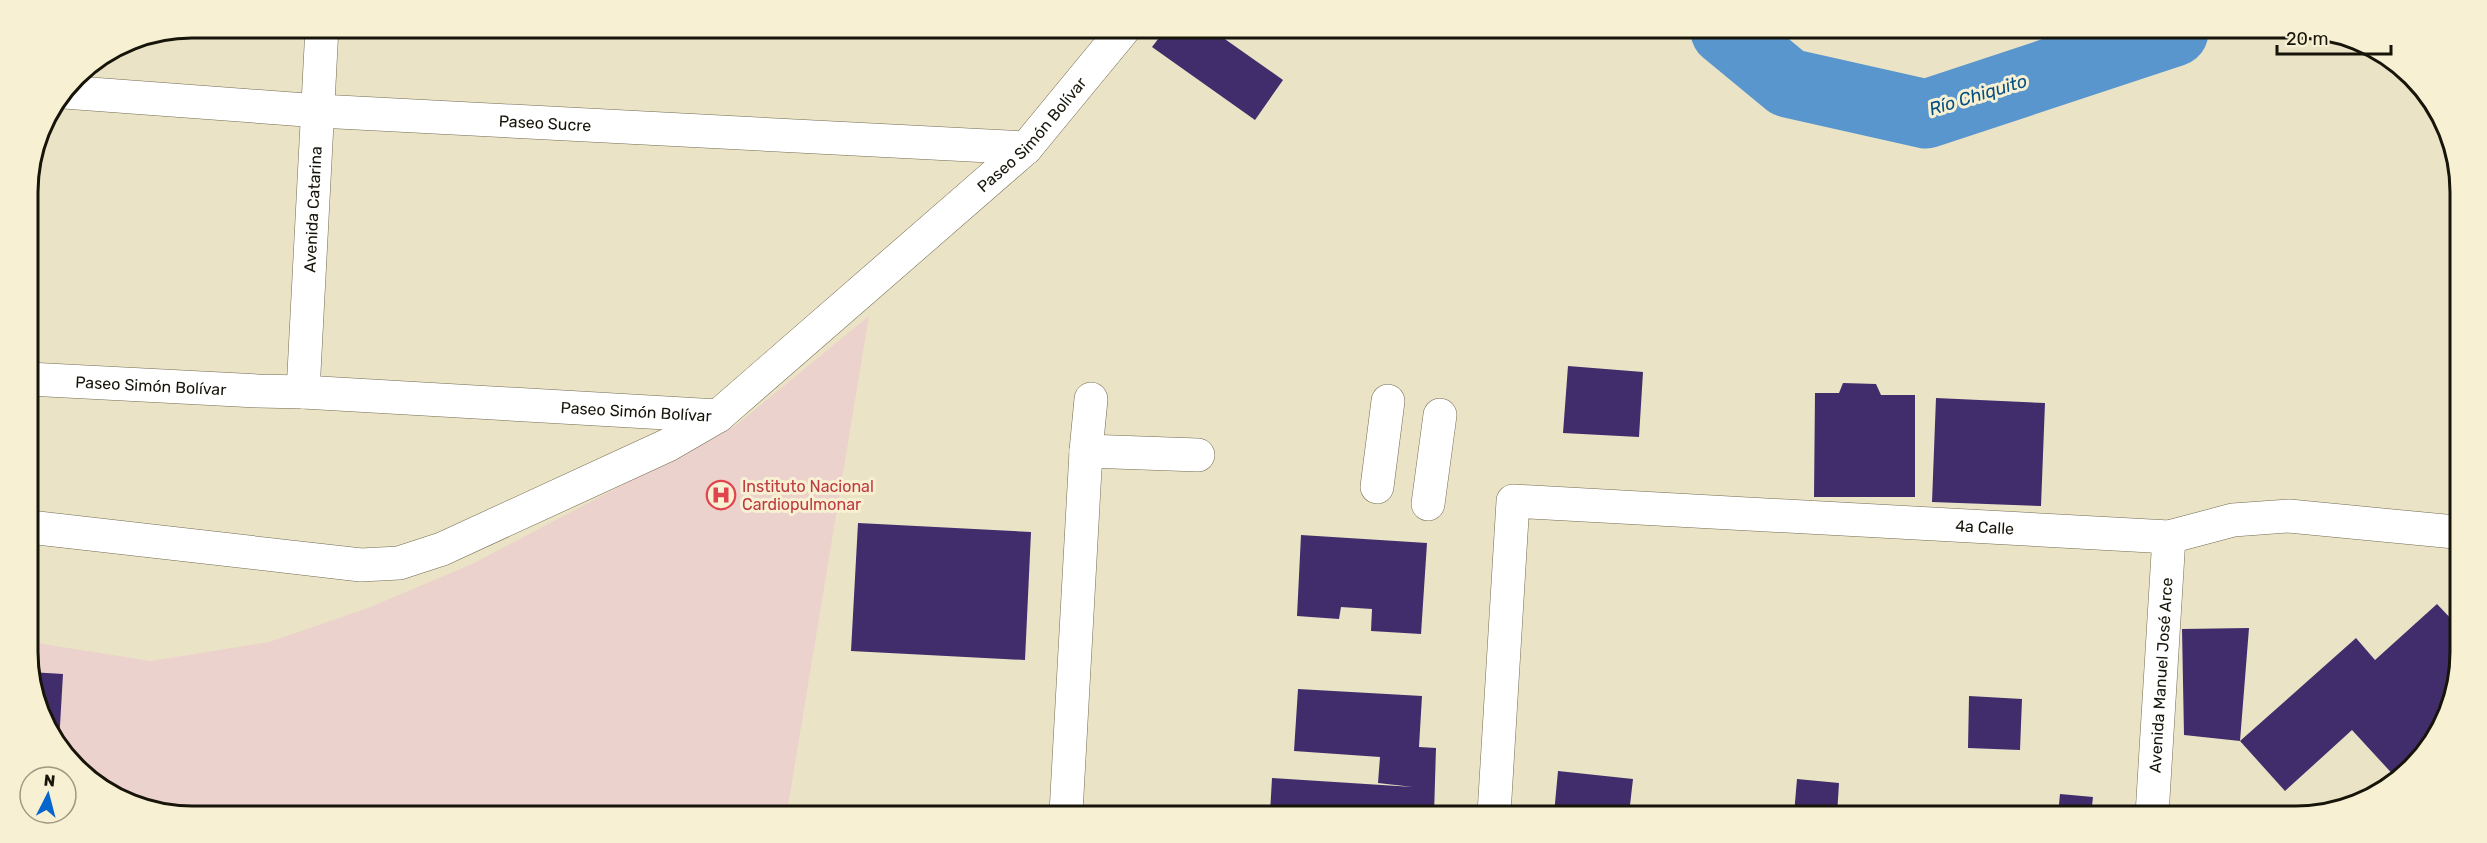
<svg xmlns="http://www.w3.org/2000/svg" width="2487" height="843" font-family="Rubik,sans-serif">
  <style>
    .medical { fill: #ecd2cc }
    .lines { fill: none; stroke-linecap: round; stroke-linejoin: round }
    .river { stroke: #5996ce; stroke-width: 69 }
    .building { fill: #412d6c }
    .minor-casing { stroke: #726b51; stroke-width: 34 }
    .minor { stroke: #fff; stroke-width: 33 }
    .labels { text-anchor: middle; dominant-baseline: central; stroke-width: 6; stroke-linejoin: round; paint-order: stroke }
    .street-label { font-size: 16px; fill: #17150a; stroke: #f8f0d3 }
    .health-label { font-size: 16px; fill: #be3a42; stroke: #f8f0d3; text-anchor: start }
    .water-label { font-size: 18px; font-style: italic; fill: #044f83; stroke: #f8f0d3 }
    .rim { fill: none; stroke: #17150a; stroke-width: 3 }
  </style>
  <rect width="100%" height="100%" fill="#ebe3c6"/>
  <path class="medical" d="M869,316L787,812L148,810L68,760L30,684V642L151,661L269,642L368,608L472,564L735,426Z"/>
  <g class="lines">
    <path class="river" d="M1725,31L1788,83L1926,114L2174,32"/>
  </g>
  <path class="building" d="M1165,30H1212L1283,80L1255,120L1152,47Z
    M1568,366L1643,372L1639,437L1563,433Z
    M1843,383L1876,384L1881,395H1915V497H1814L1815,393H1839Z
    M1936,398L2045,403L2041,506L1932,502Z
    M858,523L1031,532L1025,660L851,651Z
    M1301,535L1427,543L1421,634L1371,631L1372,609L1341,607L1339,619L1297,616Z
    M2437,604L2455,623L2454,695L2433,743L2398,780L2352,730L2285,791L2240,741L2356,638L2375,660Z
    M2249,628L2240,741L2184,735L2182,629Z
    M30,672L63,674L59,743L30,684Z
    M1298,689L1422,696L1419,747L1436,748L1434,814L1270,813L1272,778L1413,787L1378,783L1380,757L1294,751Z
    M1969,696L2022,699L2020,750L1968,748Z
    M1558,771L1633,779L1629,814H1554Z
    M1797,779L1839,783L1837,815L1794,814Z
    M2060,794L2093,797L2091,815H2058Z"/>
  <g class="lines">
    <g class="minor-casing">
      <g id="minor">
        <path id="s1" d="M64,92L319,111L1026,148"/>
        <path id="s2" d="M28,379L258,391L303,392L718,416"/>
        <path id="s3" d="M303,392L322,27"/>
        <path d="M1086,451L1091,399"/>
        <path d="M1377,487L1388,401"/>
        <path d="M1428,504L1440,415"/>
        <path id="s4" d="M29,527L361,565L399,563L442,549L668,445L718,416L1026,148L1124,29"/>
        <path d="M1066,813L1086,451L1198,455"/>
        <path id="s5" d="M1494,814L1513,501L2169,537L2233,520L2289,516L2455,532"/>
        <path id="s6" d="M2152,815L2169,537"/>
      </g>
    </g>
    <use href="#minor" class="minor"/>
  </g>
  <defs>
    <g id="hospital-ring" transform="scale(1.5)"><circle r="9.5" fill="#f8f0d3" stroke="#e0444e" stroke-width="1.5"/><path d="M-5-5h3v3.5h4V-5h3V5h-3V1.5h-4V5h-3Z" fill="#e0444e"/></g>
  </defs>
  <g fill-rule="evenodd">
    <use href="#hospital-ring" x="721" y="495"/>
  </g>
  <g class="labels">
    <g class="street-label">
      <text stroke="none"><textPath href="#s1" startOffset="482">Paseo Sucre</textPath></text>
      <text stroke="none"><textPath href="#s4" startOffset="1146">Paseo Simón Bolívar</textPath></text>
      <text stroke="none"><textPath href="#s3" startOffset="183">Avenida Catarina</textPath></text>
      <text stroke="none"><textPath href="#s2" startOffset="123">Paseo Simón Bolívar</textPath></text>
      <text stroke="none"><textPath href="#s2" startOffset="609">Paseo Simón Bolívar</textPath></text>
      <text stroke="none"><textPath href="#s5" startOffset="786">4a Calle</textPath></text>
      <text stroke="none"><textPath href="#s6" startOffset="140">Avenida Manuel José Arce</textPath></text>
    </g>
    <g class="health-label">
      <text x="742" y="486">Instituto Nacional<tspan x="742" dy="18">Cardiopulmonar</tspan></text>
    </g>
    <g class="water-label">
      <text transform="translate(1978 95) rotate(-17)">Río Chiquito</text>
    </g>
  </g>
  <path d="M0 0H2487V843H0ZM192 38H2296A154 154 0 0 1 2450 192V652A154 154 0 0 1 2296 806H192A154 154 0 0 1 38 652V192A154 154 0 0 1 192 38Z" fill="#f8f0d3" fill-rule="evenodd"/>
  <path class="rim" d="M192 38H2296A154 154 0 0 1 2450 192V652A154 154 0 0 1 2296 806H192A154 154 0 0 1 38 652V192A154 154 0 0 1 192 38Z"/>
  <g transform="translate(48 795) rotate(6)"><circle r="28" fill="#f8f0d3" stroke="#9e9883" stroke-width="1.5"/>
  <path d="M0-4.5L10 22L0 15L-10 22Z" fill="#0765ce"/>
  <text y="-9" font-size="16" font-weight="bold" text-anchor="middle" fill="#17150a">N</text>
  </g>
  <path d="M2277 45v9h114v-9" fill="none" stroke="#17150a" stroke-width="3"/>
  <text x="2286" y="45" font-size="18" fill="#17150a" stroke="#f8f0d3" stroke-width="4.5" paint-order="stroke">20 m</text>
</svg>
